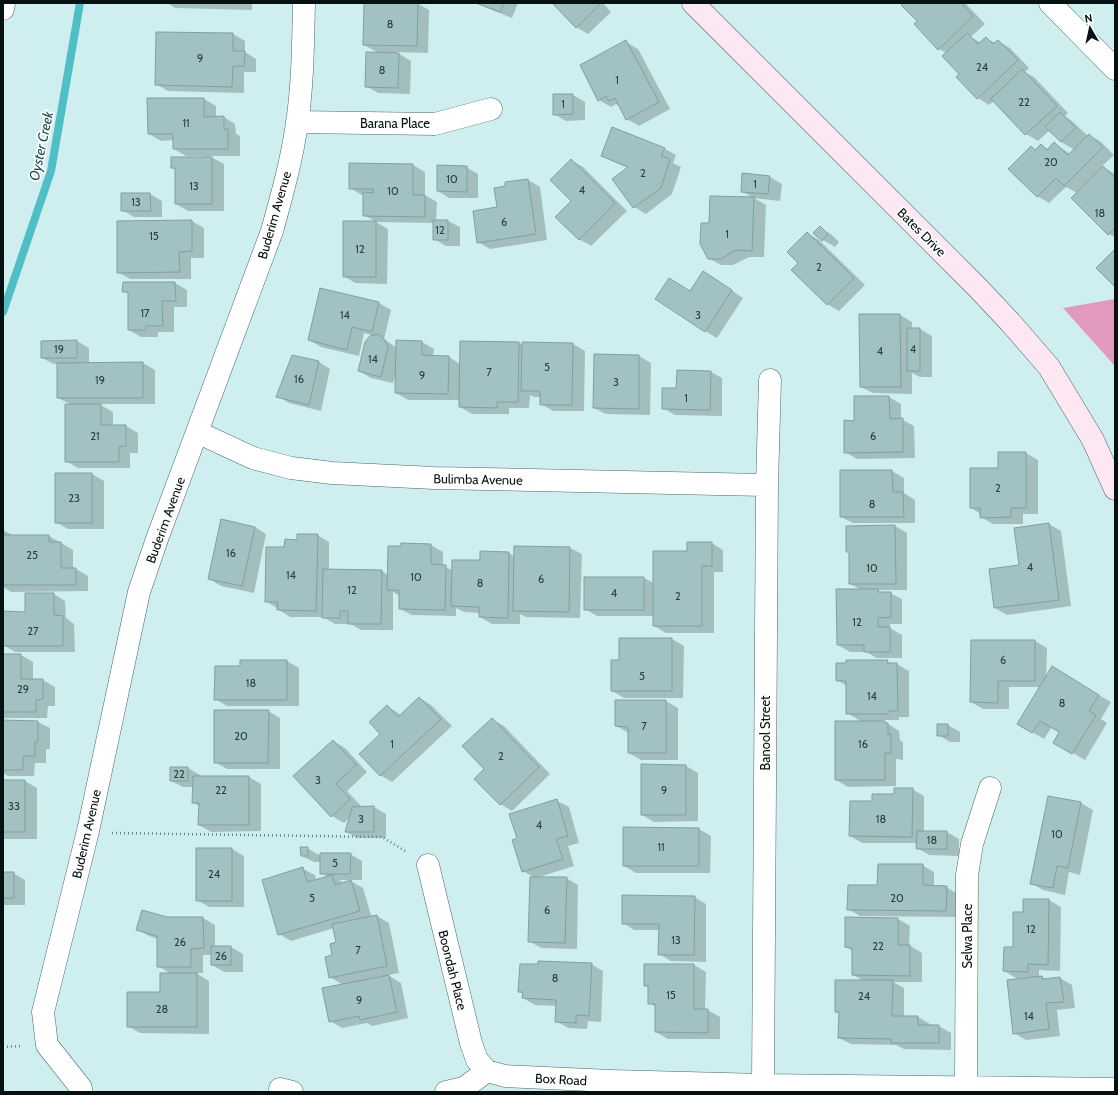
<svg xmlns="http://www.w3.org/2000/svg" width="1118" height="1095" font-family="Cabin,sans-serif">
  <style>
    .forest { fill: #e199c0 }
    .shadow { fill: #0003 }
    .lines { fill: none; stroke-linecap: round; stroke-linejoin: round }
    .stream { stroke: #4fbec5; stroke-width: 8 }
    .building { fill: #a2c1c2; stroke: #829fa1 }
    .street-casing { stroke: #4b6769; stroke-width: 23 }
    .secondary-casing { stroke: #4b6769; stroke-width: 23 }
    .path { stroke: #6c8183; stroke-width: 2.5; stroke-dasharray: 1 3; stroke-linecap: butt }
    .street { stroke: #fff; stroke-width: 22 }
    .secondary { stroke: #fde7f3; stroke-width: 22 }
    .labels { text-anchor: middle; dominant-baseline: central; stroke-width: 3.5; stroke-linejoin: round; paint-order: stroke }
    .number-label { font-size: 11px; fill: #2d3d3e }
    .street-label { font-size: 13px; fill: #061112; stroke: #fff }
    .water-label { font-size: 14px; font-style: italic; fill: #1d4e51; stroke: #fff }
  </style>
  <rect width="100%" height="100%" fill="#ceeef0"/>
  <path class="forest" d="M1115,299V366L1063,308Z"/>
  <path class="shadow" d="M167,3H252V10L175,8Z
    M365,3H417L429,10L428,53L396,52L411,61L410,94L378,93L366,86L379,53L364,45Z
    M475,3H518L512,18Z
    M553,3H603L611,12L588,34L576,27Z
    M905,3H965L985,24L971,37L981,43L986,38L995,43L998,41L1010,48L1029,68L1025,72L1034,77L1068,113L1065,116L1072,121L1088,136L1089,135L1101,142L1114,155L1102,166L1115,174V237L1108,234L1077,193L1066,187L1049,203L1037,196L1031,147L1036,150L1041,145L1048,149L1054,143L1070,154L1075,150L1061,142L1050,130L1038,141L1026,134L994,101L989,105L978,98L958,77L961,74L947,53L939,49Z
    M157,33L233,34L245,41V52L256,59V72H244V93L168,91L156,84Z
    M626,42L638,49L670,109L639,126L627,119L621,107L616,104L611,107L599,100Z
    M573,95L585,102V120L566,121L554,114Z
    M204,99L216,106V117H224L235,124L236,134L240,136V156H209L224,164V211H188L176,204V170L172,168L206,158V156H186L174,149V140L161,141L149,134Z
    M665,149L676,155L673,163L681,167L672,194L646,214L634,207L628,168L614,162L602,156Z
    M571,160L583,167L627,211L591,246L579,239Z
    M350,165H413L425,172V195L437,202L436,221H448L460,227V246H446L434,239V223L376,222L388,229L387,284L355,283L344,276L376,222L364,215V195H362L350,188Z
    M466,167L478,174V198H449L438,191Z
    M770,177L782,184L780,201L754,198L766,205L764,257H749L733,265H721L708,258L710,224L753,198L742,191Z
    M528,180L540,187L547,240L490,249L478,242L498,208Z
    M122,194H150L162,201V217H134L122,210Z
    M192,221L204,228V258H191V279H130L118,272Z
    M820,228L832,235L839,242L835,247L823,240Z
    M807,233L819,240L865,285L839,311L827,304L800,263Z
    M670,279L691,292L715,279L743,298L717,338L705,331Z
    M175,283L187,290V307H174V332H158V337H141L129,330V294L123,291Z
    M321,289L379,303L391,310L384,339L397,348L422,342L434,349L433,357H449L460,364L519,343L523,345L573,344L585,351L584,411H553L541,404V397H534L530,395L529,408H509V414H472L460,407V400H408L396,393V374L393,383L371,378L359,371L366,342L371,335L364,333L359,356L321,347L309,340Z
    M900,315L912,322V329H920L932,336V377H920L912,373V394L873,393L861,387Z
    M77,341L89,348V364L143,363L155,370V404H99L113,412V426H126L138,433V453H130V468H78L66,461L72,405L58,398V364H54L42,358Z
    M595,355L639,356L651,363L650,415L606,414L594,408Z
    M319,362L330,369L321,411L289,403L277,396Z
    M711,372L722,378V416L675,415L663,408L677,389Z
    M855,397H889L901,404V419L914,426L915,458L857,459L845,452L855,422Z
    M1026,453L1038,460V514H1023V524H993L981,517V514L971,508L999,469Z
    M892,471L904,478V493L915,500V523H853L841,517Z
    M92,474L104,481V529H68L56,522Z
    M1049,524L1061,531L1071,606L1007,615L995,608L1020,566L1015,528Z
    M895,526L907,533V590H878L882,593H890L902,599V624H890V628L902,635V658H877L866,652H850L838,645L862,590L850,584V553L847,551Z
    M255,527L266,534L254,593L221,586L209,579Z
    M3,530L14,536H49L73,550V569H76L88,576V591L11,592L3,587Z
    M317,535L329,542V570L382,571L388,575L431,545L443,552V566L452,570L481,561V552L509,553L515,557L570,548L582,554L580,618L526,617L520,614V624H492L480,617V613L464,612L456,608V616L412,615L400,609V596L393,592V630H361L351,624H335L323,617H290L266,601L285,548L298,541Z
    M712,543L723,550V572H714V633H666L654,626V616H597L585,609V578H644L654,583L688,552Z
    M54,594L65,601L66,618L74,624L75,652H15L3,645L26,613Z
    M672,639L684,646L683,698H624L612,691L620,661Z
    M1035,641L1047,648L1046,678L1052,668L1111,702L1101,719L1107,723L1085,760L1054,742L1060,732L1052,727L1044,739L1018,724L1041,687H1009V709H983L971,702Z
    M3,655H21L33,662V680H43L55,687V706H48L47,718H3Z
    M287,661L299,668V706H227L215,699L241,667Z
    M887,661L894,664H897L909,671V717H899V720H882L899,731L900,740L903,742V760L896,759V786L848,787L836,780L862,722L847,713V686L837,680Z
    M420,698L431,705L452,726L392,782L380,775L381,734L387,706L401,715Z
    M666,701L678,708V760H641L629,753V733L616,726Z
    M268,711L280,718V769H227L215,762Z
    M492,719L504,726L550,774L512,811L500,804L486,769Z
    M3,721L38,722L50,728V749H46V763H35L34,776H8L3,773Z
    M948,725L960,732V742H950L938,735Z
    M333,741L345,748L367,772L347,791L362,807H374L386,814V838H358L346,832L350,817L344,823L332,816Z
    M686,766L698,773V821L654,822L642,815Z
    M188,768L200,775V777H249L261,784V831L211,832L199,825L200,806L193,803V787H183L171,781Z
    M3,781H25L37,788V839H3Z
    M912,789L924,796V832H947L959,839V856L929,855L917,848L918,843H862L850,836L873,802Z
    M1048,797L1081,803L1093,810L1080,875L1069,872L1065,895L1043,890L1031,883Z
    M557,801L569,807L579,843L568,846L574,866L536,878H566L578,885L577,949L541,948L529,941L535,878L523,871L518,839Z
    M699,829L711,836L710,873H636L624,866Z
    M307,848L321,856L350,854L362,861V880H339L344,883L351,881L363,888L372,918L377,916L389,923L399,973L388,975L401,983L408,1018L372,1026L367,1023L342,1028L330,1021L343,985L330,977L337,943L334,928L291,941L279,934L303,869L315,875L316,881L328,877L321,873V862H314L302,856Z
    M232,849L244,856V907H209L197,900Z
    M922,865L934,872V887H946L958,894V917L860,916L848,909L878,886Z
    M3,873H13L25,880V905H3Z
    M694,897L706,904V962L671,961L659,954L660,930H634L623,923Z
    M1024,900H1049L1061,907L1060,971L1039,970V978L1042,977L1046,980L1060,978L1072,985L1075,1008L1057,1010L1060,1036L1026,1040L1014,1033L1027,978H1016L1004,971L1014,948L1024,913Z
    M167,918H203L215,925V947H231L243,954V972H224L212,965V955H203V973H196L209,981V1034L140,1033L128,1026L161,993L171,974L158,966V939L149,936L137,929Z
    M898,919L910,926L909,945L922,953V982H893L904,988V1017H918L930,1024V1026H939L951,1033V1050L904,1049L896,1045L851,1044L839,1038L840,1014L836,1012L864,981L853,975V951L846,947Z
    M591,964L603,971L601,1022L588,1021L587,1029L568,1028L556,1021L557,1006L535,1005L523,998V994L519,992L539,965Z
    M694,965L706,972L705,1010H708L720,1017V1039H668L656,1032V1007L649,1003V987L645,985Z"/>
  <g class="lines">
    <path class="stream" d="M3,312L51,171L80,3"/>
  </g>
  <path class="building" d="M364,3H418L417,46L363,45Z
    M476,3H504L500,12Z
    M552,3H599L600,4L576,28Z
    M903,3H961L973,16L938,50L914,24L917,21L901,5Z
    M156,32L233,33V51H245L244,66H233L232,87L155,85Z
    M967,33L978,44L986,37L993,44L998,40L1018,60L977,99L956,77L959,74L942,56Z
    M626,40L659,102L626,120L615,98L609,101L606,96L598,101L580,65Z
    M366,52L399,53L398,88L365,87Z
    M1022,69L1057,106L1025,135L991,99Z
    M553,94H573V114L553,115Z
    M147,98H204V117L224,116V129H228V149H173V134H148Z
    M1060,112L1076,128L1061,142L1045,127Z
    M612,127L665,148L661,156L670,159L661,188L633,208L612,179L628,167L601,156Z
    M1089,134L1103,147L1064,186L1056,178L1037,197L1008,169L1031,146L1035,150L1041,144L1047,150L1054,142L1068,155Z
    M171,157H212V204H175V168H171Z
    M571,159L615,203L579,240L555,217L571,201L550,180Z
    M349,163L413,164V195H425V217L363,216V192L373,193V189H349Z
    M437,165L467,166V192L437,191Z
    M1103,166L1115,178V227L1108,235L1071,198Z
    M742,173L770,176L768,194L741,192Z
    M528,179L536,234L477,243L473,211L497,207L494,188L505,186V182Z
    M121,193H150L151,211H121Z
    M710,196L754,197L752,251L736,250L721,259H708L700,244L701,223H709Z
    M192,220V251L179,252L180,272L117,273V221Z
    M433,220H448V240H433Z
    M343,221H376V277H343Z
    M820,226L828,234L822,241L813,233Z
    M807,232L854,278L827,305L791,270L798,263L787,252Z
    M1115,249V285L1114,286L1096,268Z
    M703,271L732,290L705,332L655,299L669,278L690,291Z
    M123,282H175L176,301H162L163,326H146V330H128V292H122Z
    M320,288L379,302L372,332L352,327L347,350L308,340Z
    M859,314H900L901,387H860Z
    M907,328H920V371H907Z
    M378,334L384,339L388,347L381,377L358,371L365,342L370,336Z
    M77,340V358H41V341Z
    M396,340L422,341V355L449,356L448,394L395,393Z
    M460,341L519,342L518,402H497V408L459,407Z
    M522,342L573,343L572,405H540V391H521Z
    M594,354L639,355V409L593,408Z
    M292,355L319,361L309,405L276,397Z
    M143,362V398H57V363Z
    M677,370L711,371L710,410L662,409V388H676Z
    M854,396H889L890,419L903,418V452L844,453V420L854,421Z
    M65,404H101V425H126V446L119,447V462H65Z
    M998,452H1026V508H1011V517L980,518V508H970V468H998Z
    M840,470H892L893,492H903L904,517H840Z
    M55,473H92V523H55Z
    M221,519L255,527L242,586L208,579Z
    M1049,523L1059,600L994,608L989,569L1019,565L1014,528Z
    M895,525L896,584H849V552H846V526Z
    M3,529L4,535H49V542H61V568H76V585H3Z
    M297,534H318L316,611L277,610L278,602H265L266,547H284L285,539L297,540Z
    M687,542H712V566H702V626H653V551H687Z
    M401,543L431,544V564L446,565L445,610L399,609V590H387L388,546H401Z
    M514,546L570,547L569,612L513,611Z
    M480,551L509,552L508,618L479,617V607L451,606L452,560H480Z
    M323,569L382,570L381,624H348V611H340V618H322Z
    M584,577H644V610H584Z
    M836,589H878V592H891V617L878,618V627H890V652H864V645H837Z
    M25,593H54V615L63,616V646H3V611L25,612Z
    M619,638H672V691H611V660H619Z
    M971,640H1035V681H998V703L970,702Z
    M3,654H21V679H43V699L36,700V712H3Z
    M240,660H287V700H214L215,666H240Z
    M846,660H888L887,663H897L898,711H888V714H846V681H836V663H846Z
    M1052,666L1099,695L1089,711L1096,715L1072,754L1053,743L1059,732L1040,721L1032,733L1017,724Z
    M419,697L441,719L380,776L359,754L380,734L369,722L387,705L398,717Z
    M615,700H666V753H628V727L615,726Z
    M214,710H269L268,763H214Z
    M492,718L539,767L500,805L474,779L484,769L462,746Z
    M3,720L38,721V742H35V756H23V770H3Z
    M835,721H885V723H888V735L891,734V753H885V780H835Z
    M937,724H948V736H937Z
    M333,740L356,765L336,784L350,799L331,817L293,776Z
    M641,764L686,765V815H641Z
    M170,767H188V781H170Z
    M193,776H249V825H198L199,803H192Z
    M3,780H25V832H3Z
    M894,788H913L912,837L849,836L850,801H872V794H894Z
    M1048,796L1081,802L1068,868L1057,866L1053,888L1030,884Z
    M557,799L568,836L556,839L563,859L522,872L512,840L517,838L509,814Z
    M374,806V832H345L352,807Z
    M623,827L699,828V866H623Z
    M917,831H947V849H916Z
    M300,847H308V856H301Z
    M196,848H232V901H196Z
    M320,853H351L350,874H320Z
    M878,864H923V885L947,886L946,911L847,910L848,885H877Z
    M303,867L307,882L332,875L335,885L351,880L360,911L278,935L262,880Z
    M3,872H14V898H3Z
    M530,877H567L565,943L528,942Z
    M622,895L695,896L694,955H658L659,924H622Z
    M1023,899H1049L1048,965L1028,964V972L1003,971L1004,947H1013V912H1023Z
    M142,910L167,917H203L204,948L191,949V967H157V936L136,930Z
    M377,915L387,966L329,978L325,957L332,955L330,944L336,942L332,924Z
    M845,917L898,918V945H910V976L852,975V948L845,947Z
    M211,946H231V965H211Z
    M538,961L592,963L589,1016L576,1015V1023L555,1022L556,1000L522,998L523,992H518L520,964H538Z
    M644,964H694V1009H708V1033L655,1032V1004H648V986H644Z
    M160,973H197V1027H127V992H160Z
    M389,975L397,1012L360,1020L359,1016L329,1022L322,988Z
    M1042,976L1043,979L1060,977L1064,1002L1046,1003L1049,1029L1013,1034L1007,980Z
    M835,980H893L892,1016H918V1025H939V1043H891V1039L838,1038L839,1012H835Z"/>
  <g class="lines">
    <g class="street-casing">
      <path id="street" d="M1050,3L1115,69
        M3,9L4,3
        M297,122L435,124L491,109
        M197,432L253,458L291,468L332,473L434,478L767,485
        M428,865L471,1043L477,1060L487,1071
        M763,1085L767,485L770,380
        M966,1087L967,875L972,844L990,788
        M81,1092V1088L47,1045L43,1012L88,831L139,592L157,539L272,231C282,195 292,159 297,123C303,83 303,43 304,3
        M281,1092L280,1089L292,1092
        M446,1092L464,1088L487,1071L505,1076L611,1081L763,1085L1115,1089"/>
    </g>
    <g class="secondary-casing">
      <path id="secondary" d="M693,3L977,287L1010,322L1049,367L1093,440L1115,489"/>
    </g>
    <path class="path" d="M112,833L382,837L407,852
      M3,1047L22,1046"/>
    <use href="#street" class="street"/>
    <use href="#secondary" class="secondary"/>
  </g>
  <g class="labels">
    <g class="number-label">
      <text x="390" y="24">8</text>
      <text x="200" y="58">9</text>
      <text x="982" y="67">24</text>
      <text x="382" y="70">8</text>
      <text x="617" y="80">1</text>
      <text x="1024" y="102">22</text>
      <text x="563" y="104">1</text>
      <text x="186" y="123">11</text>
      <text x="1051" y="162">20</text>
      <text x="643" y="173">2</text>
      <text x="452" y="179">10</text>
      <text x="755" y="184">1</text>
      <text x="194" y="186">13</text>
      <text x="582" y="190">4</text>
      <text x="393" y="191">10</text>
      <text x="136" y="202">13</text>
      <text x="1100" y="213">18</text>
      <text x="504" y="222">6</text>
      <text x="440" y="230">12</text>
      <text x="727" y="234">1</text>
      <text x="154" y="236">15</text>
      <text x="360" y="249">12</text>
      <text x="819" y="267">2</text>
      <text x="145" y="313">17</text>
      <text x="345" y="315">14</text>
      <text x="698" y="315">3</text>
      <text x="59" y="349">19</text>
      <text x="913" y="349">4</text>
      <text x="880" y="351">4</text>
      <text x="373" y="359">14</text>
      <text x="547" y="367">5</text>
      <text x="489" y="372">7</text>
      <text x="422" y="375">9</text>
      <text x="299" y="379">16</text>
      <text x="100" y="380">19</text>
      <text x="616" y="382">3</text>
      <text x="686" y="398">1</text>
      <text x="95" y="436">21</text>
      <text x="873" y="436">6</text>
      <text x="998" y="488">2</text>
      <text x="74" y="498">23</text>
      <text x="872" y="504">8</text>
      <text x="231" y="553">16</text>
      <text x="32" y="555">25</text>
      <text x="1030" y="567">4</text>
      <text x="872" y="568">10</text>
      <text x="291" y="575">14</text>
      <text x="416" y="577">10</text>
      <text x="541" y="579">6</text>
      <text x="480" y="583">8</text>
      <text x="352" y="590">12</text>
      <text x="614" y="593">4</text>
      <text x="678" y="596">2</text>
      <text x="857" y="622">12</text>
      <text x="33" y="631">27</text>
      <text x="1003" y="660">6</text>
      <text x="642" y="676">5</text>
      <text x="251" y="683">18</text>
      <text x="23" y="689">29</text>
      <text x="872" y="696">14</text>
      <text x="1062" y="703">8</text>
      <text x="644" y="726">7</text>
      <text x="241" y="736">20</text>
      <text x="392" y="744">1</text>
      <text x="863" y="744">16</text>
      <text x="501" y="756">2</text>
      <text x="179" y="774">22</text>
      <text x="318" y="780">3</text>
      <text x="221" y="790">22</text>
      <text x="664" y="790">9</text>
      <text x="14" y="806">33</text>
      <text x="361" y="819">3</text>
      <text x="881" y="819">18</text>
      <text x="539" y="825">4</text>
      <text x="1057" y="834">10</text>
      <text x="932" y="840">18</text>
      <text x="661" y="847">11</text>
      <text x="335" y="863">5</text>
      <text x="214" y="874">24</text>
      <text x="312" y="898">5</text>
      <text x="897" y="898">20</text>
      <text x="547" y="910">6</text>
      <text x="1031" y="929">12</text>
      <text x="676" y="940">13</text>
      <text x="180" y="942">26</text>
      <text x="878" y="946">22</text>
      <text x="358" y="950">7</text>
      <text x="221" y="956">26</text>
      <text x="555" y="978">8</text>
      <text x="671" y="995">15</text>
      <text x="864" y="996">24</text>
      <text x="359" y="1000">9</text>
      <text x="162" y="1009">28</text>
      <text x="1029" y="1016">14</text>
    </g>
    <g class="street-label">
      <text x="395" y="123">Barana Place</text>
      <text transform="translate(274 215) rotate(-74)">Buderim Avenue</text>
      <text transform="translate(922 232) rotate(45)">Bates Drive</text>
      <text transform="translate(478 479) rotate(1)">Bulimba Avenue</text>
      <text transform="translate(165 520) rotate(-70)">Buderim Avenue</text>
      <text transform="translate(765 733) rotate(-90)">Banool Street</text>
      <text transform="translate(86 834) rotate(-77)">Buderim Avenue</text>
      <text transform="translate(967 936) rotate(-90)">Selwa Place</text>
      <text transform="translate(453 970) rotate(76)">Boondah Place</text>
      <text transform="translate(561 1079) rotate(3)">Box Road</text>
    </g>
    <g class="water-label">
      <text transform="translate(41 146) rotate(-78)">Oyster Creek</text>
    </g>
  </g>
  <rect width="1118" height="1095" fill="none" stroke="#061112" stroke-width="8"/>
  <g transform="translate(1090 28) rotate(351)" stroke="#ffffff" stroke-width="3" paint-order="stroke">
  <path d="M0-3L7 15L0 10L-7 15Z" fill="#061112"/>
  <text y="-6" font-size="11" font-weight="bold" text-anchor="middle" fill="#061112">N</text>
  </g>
</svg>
